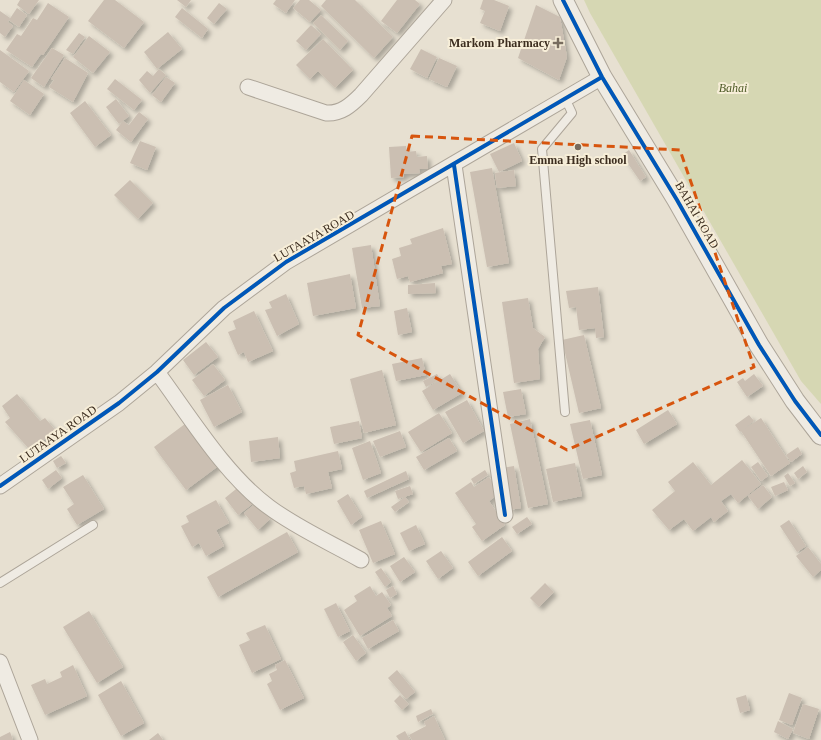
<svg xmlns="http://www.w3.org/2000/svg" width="821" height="740" font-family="Georgia,serif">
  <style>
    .green { fill: #d6d7b3 }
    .building { fill: #cbbfb2; filter: url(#shadow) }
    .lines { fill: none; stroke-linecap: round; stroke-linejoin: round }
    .service-casing { stroke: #ada599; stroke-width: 10 }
    .minor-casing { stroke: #ada599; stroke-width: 17 }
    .tertiary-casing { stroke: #ada599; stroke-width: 21 }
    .service { stroke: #efebe3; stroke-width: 8 }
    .minor { stroke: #efebe3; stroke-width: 15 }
    .tertiary { stroke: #efebe3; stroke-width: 19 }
    .cycleway-casing { stroke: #f7eed8; stroke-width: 6 }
    .cycleway { stroke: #0057b8; stroke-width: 4 }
    .marked { fill: none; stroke: #d7550e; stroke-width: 3; stroke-dasharray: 8 5; stroke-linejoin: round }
    .poi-dot { fill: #786c5e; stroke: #f7eed8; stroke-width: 1.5 }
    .labels { text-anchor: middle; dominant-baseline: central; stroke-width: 4; stroke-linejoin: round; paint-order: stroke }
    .poi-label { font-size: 12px; font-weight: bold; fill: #3d2e20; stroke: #f7eed8; text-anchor: end }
    .park-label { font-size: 12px; font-style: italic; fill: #4d5a26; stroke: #f7eed8 }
    .street-label { font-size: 12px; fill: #3d2e20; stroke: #f7eed8 }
  </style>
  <defs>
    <filter id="shadow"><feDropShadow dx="3.5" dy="3.5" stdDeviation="2" flood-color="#0004"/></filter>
  </defs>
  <rect width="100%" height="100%" fill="#e7e0d1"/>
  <path class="green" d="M584,0H821V404L801,381L590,13Z"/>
  <path class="building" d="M20,0H39L29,14L17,5Z
    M104,0H115L144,22L124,48L88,21Z
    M177,0H191L186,7Z
    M276,0H295L286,13L273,4Z
    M300,0H309L321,10L310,22L293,8Z
    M326,0H355L393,37L374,58L321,6Z
    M397,0H415L420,4L397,33L381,21Z
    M483,0H494L509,6L500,31L480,23L485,11L480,9Z
    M48,3L69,17L43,55L41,54L32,67L6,50L17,34L21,36L33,18L37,20Z
    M219,3L227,9L214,24L207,18Z
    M536,5L560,17L567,57L559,80L518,58Z
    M17,8L27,15L19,27L9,20Z
    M182,8L208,29L202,38L175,17Z
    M0,11L10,18L8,22L13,26L5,37L0,33Z
    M321,15L348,41L340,50L313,23Z
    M311,25L321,34L306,50L296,41Z
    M168,32L182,49L157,69L144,52Z
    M79,33L85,37L73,54L66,50Z
    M89,36L110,52L93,73L73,57Z
    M323,39L353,70L335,88L318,71L310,79L296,65Z
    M52,48L64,55L44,87L31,78Z
    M421,49L437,57L427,78L410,69Z
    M0,50L29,71L14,92L0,82Z
    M65,58L88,73L73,102L49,87L54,80L51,79Z
    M439,58L457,66L447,87L429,79Z
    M159,69L166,75L150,93L139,80L147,71L153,76Z
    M166,77L175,83L161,102L152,95Z
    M115,79L142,100L134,110L107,89Z
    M24,80L44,94L30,115L10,101Z
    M116,99L129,116L119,124L106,107Z
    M85,101L111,135L95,147L70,113Z
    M139,112L148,119L131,142L116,130L123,121L129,125Z
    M140,141L156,147L147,170L130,163Z
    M514,143L522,161L499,172L490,154Z
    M406,146V152L416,151L417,157L427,156L428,169H419L420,173L404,174V177L391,178L389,147Z
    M629,150L646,177L640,181L622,155Z
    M492,168L509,263L487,267L470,172Z
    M514,170L516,186L497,188L495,173Z
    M130,180L153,203L138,219L114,195Z
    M443,228L452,264L441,266L443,273L410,282L408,276L397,279L392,259L401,256L399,248L412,244L410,239Z
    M371,245L380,306L362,308L352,248Z
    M350,274L356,308L313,316L307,283Z
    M435,283L436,293L408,294V285Z
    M598,287L604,337L596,338L595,328L579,330L576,307L569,308L566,291Z
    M286,294L299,324L277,336L265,310L272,308L269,302Z
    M528,298L533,328L545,337L538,349L540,379L514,383L502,302Z
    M407,308L412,332L398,335L394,311Z
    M254,311L273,351L248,362L244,352L238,355L228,332L236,329L233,321Z
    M584,335L601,408L579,413L562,340Z
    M206,342L218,357L194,375L183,360Z
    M422,358L426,375L396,381L392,364Z
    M213,364L225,380L204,396L192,380Z
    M382,370L396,425L364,433L350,379Z
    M437,374L440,379L426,387L423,381Z
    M450,374L462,393L433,410L422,391Z
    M754,374L763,386L747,397L737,382L743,378L745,381Z
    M228,385L242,412L214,427L200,400Z
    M521,389L526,414L508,417L503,392Z
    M17,394L40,421L45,418L56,431L30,450L5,422L10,418L2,406Z
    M467,400L484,431L463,443L445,412Z
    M668,410L677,424L644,444L636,430Z
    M439,413L452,433L421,452L408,432Z
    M749,415L754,421L740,432L735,425Z
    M761,418L790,463L771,476L741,431Z
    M530,419L548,504L528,508L510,424Z
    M590,420L602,475L583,479L570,424Z
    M189,421L221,464L186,490L154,447Z
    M359,421L362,438L334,444L330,427Z
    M400,431L406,447L380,457L373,441Z
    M278,437L280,458L251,462L249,441Z
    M449,438L457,451L424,470L416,457Z
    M370,441L381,473L363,480L352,448Z
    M798,447L802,454L791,462L786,455Z
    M338,451L342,469L328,472L332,488L306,494L304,486L294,488L290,473L296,471L294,461Z
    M61,456L66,463L57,468L53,461Z
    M742,460L761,484L738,503L731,494L721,501L728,511L714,522L711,517L693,531L684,519L669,530L652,510L675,491L668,482L693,462L711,485Z
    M758,462L768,476L761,481L751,467Z
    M575,463L582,496L553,502L546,469Z
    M514,466L521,508L509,510L502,468Z
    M803,466L807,472L798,479L794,473Z
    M56,470L62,478L48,489L42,480Z
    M485,470L488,475L474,484L471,479Z
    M406,471L409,479L367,498L364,491Z
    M788,473L795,483L790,486L784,476Z
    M83,475L104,509L77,525L67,509L74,504L63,487Z
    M489,477L500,493L489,501L505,525L482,541L472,527L476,524L455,493L471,482L474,487Z
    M784,482L788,490L775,496L771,487Z
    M241,485L255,502L238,515L225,498Z
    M763,485L772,497L758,509L748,496Z
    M410,486L413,494L398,499L395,491Z
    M348,494L362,517L351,525L337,501Z
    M405,497L409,502L395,512L391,507Z
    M216,500L229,523L216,530L224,546L206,556L199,543L192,547L181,526L189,522L186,516Z
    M256,503L270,519L258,530L244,513Z
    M527,517L532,524L517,534L512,527Z
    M789,520L806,546L797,552L780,526Z
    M381,521L395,554L373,563L359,530Z
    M416,525L425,544L409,551L400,533Z
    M287,532L298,552L218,597L207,577Z
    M502,537L512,551L478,576L468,562Z
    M808,547L821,564V570L813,577L796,556Z
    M441,551L453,568L438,579L426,561Z
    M404,557L415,572L400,582L390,566Z
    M381,568L391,582L385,587L375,572Z
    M545,583L554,592L539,607L530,598Z
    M370,586L376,596L382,592L391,605L387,608L392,616L360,636L344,610L357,601L354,596Z
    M393,586L397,594L390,598L386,590Z
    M336,603L350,631L338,637L324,609Z
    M89,611L123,667L97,683L63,627Z
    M393,620L399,631L368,649L362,638Z
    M265,625L281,659L252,673L239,645L250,640L246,633Z
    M353,635L366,653L356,661L343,642Z
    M285,660L304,698L280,710L267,684L272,681L269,674L277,670L275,665Z
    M73,665L87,696L45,715L31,685L45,679L47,684L62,677L60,672Z
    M397,670L415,692L406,699L388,678Z
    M121,681L144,723L121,736L98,695Z
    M789,693L802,698L792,725L779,720Z
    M400,695L409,704L402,710L394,701Z
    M746,695L750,710L740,713L736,698Z
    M803,704L819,709L809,739L793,733Z
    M431,709L433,714L418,722L416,716Z
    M434,716L445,740H412L409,735L426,726L424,722Z
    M778,721L793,729L788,739L774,732Z
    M405,731L410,740H399L396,736Z
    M10,732L13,740H0V737Z
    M158,733L163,740H149Z"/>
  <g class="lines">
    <g class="service-casing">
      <path id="service" d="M565,98L572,113L542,149L565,412
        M0,583L93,525"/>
    </g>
    <g class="minor-casing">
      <path id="minor" d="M248,87L326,113C341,114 351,105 361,95L444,0
        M454,165L505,515
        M157,372C189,415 225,475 269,507C297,528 331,543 361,560
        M0,486L119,403L157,372L224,308L286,262L602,77
        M0,662L30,740"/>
    </g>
    <g class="tertiary-casing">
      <path id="tertiary" d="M563,0L602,77L677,200L759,345L795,401L821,435"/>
    </g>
    <use href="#service" class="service"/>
    <use href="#minor" class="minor"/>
    <use href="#tertiary" class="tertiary"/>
    <g class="cycleway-casing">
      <path id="cycleway" d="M563,0L602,77L677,200L759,345L795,401L821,435
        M454,165L505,515
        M0,486L119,403L157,372L224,308L286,262L602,77"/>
    </g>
    <use href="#cycleway" class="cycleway"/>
  </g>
  <path class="marked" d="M412,136L680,150L754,367L567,450L358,335Z"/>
  <g class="poi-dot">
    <path d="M556 37h4v4h4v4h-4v4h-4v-4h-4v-4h4z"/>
    <circle cx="578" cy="147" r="4"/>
  </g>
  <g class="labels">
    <g class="poi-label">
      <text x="550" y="43">Markom Pharmacy</text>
      <text x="578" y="160" text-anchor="middle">Emma High school</text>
    </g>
    <g class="park-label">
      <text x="733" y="88">Bahai</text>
    </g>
    <g class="street-label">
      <text transform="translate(697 215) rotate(60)">BAHAI ROAD</text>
      <text transform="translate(314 236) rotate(-30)">LUTAAYA ROAD</text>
      <text transform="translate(58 434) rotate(-35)">LUTAAYA ROAD</text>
    </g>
  </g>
</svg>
